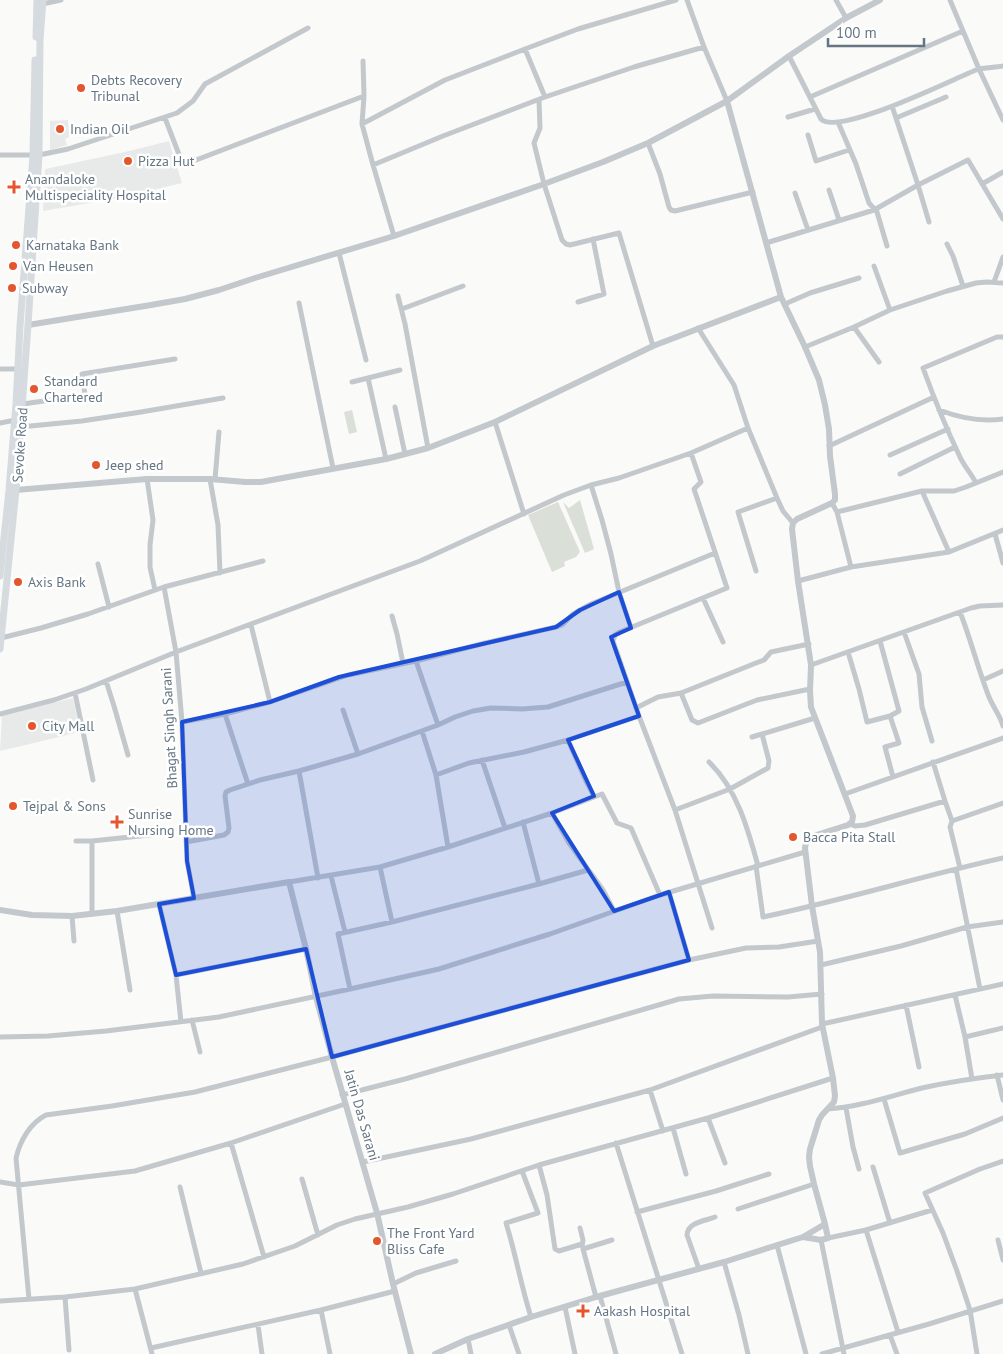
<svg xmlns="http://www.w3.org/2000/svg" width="1003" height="1354" font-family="'PT Sans',sans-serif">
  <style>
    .built { fill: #e8e9e9 }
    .green { fill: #dadfd7 }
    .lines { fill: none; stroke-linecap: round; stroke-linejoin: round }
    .minor { stroke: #c3c8cc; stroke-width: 5 }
    .tertiary { stroke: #c3c8cc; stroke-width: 6 }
    .secondary { stroke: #d6dbdf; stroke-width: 7 }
    .marked { fill: #1d4ed8; fill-opacity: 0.2; stroke: #1d4ed8; stroke-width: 4; stroke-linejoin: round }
    .poi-dot { fill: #e4572e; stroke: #fff; stroke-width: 2 }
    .labels { text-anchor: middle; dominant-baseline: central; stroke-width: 5; stroke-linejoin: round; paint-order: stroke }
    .poi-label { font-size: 14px; fill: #657683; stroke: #fff; text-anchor: start }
    .street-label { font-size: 14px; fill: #657683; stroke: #fff }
  </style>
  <rect width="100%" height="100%" fill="#fafaf8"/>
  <path class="built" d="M68,120L69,137L65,139L67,145L50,150V121Z
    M169,141L182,183L125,197L43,211L45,169L125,152Z
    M73,698L80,732L0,751L2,716Z"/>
  <path class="green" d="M352,410L357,432L349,434L344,412Z
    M580,500L594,549L585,553L563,502L569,508Z
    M558,502L580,552L576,557L564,562L565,566L552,572L528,515Z"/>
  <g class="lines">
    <path class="minor" d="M687,0L704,47L727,101
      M836,0L846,18
      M950,0L979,69L1003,120
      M42,4L61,0
      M525,49L545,97
      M789,56L821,119C837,137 953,79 976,70C984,67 994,68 1003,66
      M810,97L963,31
      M539,100L540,128L534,143L544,184L562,240L566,244L570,245L619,233L653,346
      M892,106L918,185L929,222
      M788,117L815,109
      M165,118L183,165L364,96
      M896,118L946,97
      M838,122L856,164L869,203L877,212L887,246
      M362,124L364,96L363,61
      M808,135L816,161L849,150
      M648,143L660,174L669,207L671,210L675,211L753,192
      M0,155H33
      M39,155L68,149L177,113L193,101L205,84L308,28
      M373,165L443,136L545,97L634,67L704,47
      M982,184L1003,172
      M829,190L839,220
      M795,193L808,230
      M394,236L373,165L362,124L445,80L525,49L578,29L676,0
      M766,243L874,210L918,185L968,160L1003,219
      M947,244L953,256L963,286
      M339,253L366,360
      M874,266L890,310
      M994,282L1003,257
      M398,296L405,324L428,448
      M578,302L604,294L593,239
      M299,303L333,468
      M785,304L810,293L859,278
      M402,309L463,286
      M854,327L879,362
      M698,328L734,385L748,428L777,498L783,511L793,523
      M805,347L854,327L890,310L947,291L976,283L987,282L1003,283
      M0,369H18
      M368,378L386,459
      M352,382L400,370
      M23,404L85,395L82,374L175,359
      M395,407L405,454
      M939,410C960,418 981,422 1003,419
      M495,422L524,514
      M0,423L15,420
      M20,427L82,421L141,412L223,398
      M829,446L934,397
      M691,453L701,482L694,489L727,588L620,632L615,635L613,641L639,716L675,810L712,928
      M890,455L948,429
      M900,474L955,447
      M147,479L153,520L150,545V567L155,590
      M210,479L218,525L220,573
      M215,479L219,432
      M976,483C971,473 964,466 960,457C946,428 934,398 923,368L997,337H1003
      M591,485L602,520L611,554L619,592L631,628
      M922,491L949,552
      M832,503L837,512L851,567
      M837,512L922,491H954L966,487L1003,472
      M995,534L1003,563
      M98,564L109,607
      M756,571L738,512L777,498
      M798,581L851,567L949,552L1003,530
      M164,587L176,652L182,722L187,861L194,898
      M703,598L723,642
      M960,612C971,640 978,669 989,697C993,707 1000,715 1003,726
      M392,616L397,634L403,663
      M251,625L270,702
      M904,632L919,674L922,707L932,741
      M1,638L41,628L88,614L164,587L263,561
      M848,652L859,689L867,722L890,716L899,711L880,641
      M416,661L438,725
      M811,665L971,608L980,606L1003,605
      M983,680L1003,671
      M106,681L114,706L128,755
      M75,693L93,780
      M681,693L692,720L698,723L757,700L810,689
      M636,708L658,697L681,693L756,663L764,660L771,652L809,644
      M343,710L358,754
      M0,714L54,700L86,689L176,652L420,561L564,495L591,485L619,478L691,453L748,428
      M225,714L248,784
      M890,716L899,743L885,747L893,777
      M182,722L225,714L270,702L348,675L416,661L485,643L556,627L562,625L573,614L591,604L715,553
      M422,731L436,775L448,847
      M752,737L762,734
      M568,740L586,781L594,796
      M482,760L505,828
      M709,762C737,789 748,829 758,866
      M933,762L945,801
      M299,771L318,878
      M436,775L469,763L524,752L568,740L639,716
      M845,794L1003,738
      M675,810L730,789L768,768L769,761L762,734L815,718
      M552,813L569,843L603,890L614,911
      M952,821L1003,803
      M850,824L855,826L865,825L945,801L952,821L950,827L960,868
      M76,841H92
      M186,842L224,835L228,832L229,828L225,796L226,792L230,790L260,780L299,771L358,754L438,725L455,717L473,711L491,708L522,709L548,707L627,682
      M756,866L763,917C844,900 922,876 1003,858
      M380,867L392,922
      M956,869L980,989
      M331,876L345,932
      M289,882L380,867L448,847L552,813L602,794L617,823L631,828L660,895
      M539,884L588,870
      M669,892L689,960
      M159,904L176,975L181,1022
      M117,911L130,990
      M92,914V841L159,834
      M72,916L74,941
      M821,965L901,946L967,927L1003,922
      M176,975L306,949
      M350,989L338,934L392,922L539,884L523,822
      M955,995L965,1037L972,1079
      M906,1005L919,1067
      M192,1020L200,1052
      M822,1024L1003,984
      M0,1037L48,1036L106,1031L219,1017L350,989L439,969L550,934L660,895L805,852
      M965,1037L1003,1028
      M997,1075L1003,1100
      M650,1090L663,1131
      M342,1095L405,1079L679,999L713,996L788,997L822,994
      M884,1099L900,1153L965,1134L1003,1118
      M846,1108L853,1147L859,1169
      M827,1109C860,1107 890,1096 922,1088C949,1082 976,1078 1003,1075
      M708,1118L725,1163
      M673,1128L686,1174
      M231,1143L264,1257
      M616,1143L682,1354
      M363,1162L471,1139L650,1090L822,1027
      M539,1165L547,1195L555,1249L559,1251L582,1244
      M873,1167L890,1223
      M522,1171L538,1213L506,1223C516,1255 521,1286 531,1317
      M302,1179L318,1235
      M0,1182L19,1185L135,1171L231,1143L345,1104
      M180,1187L201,1273
      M738,1209L814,1184
      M637,1212L716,1191L769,1174
      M580,1228L583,1240L582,1246
      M866,1230L898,1332
      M828,1238L866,1230L932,1210
      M821,1240L844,1354
      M998,1240L1003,1260
      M777,1245L806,1354
      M724,1262L739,1315L748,1354
      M699,1269L687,1235C688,1222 705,1221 715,1217
      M393,1284L416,1273L456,1261
      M135,1289L152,1354
      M600,1296L616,1354
      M65,1297L69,1350
      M596,1297L583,1249L612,1240
      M29,1299L16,1158C20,1141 30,1123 46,1115L112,1106L195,1092L332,1057L689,960L746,948L779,947L818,941
      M0,1301L65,1297L135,1289L243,1264L295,1246L337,1225L355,1219L408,1207L453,1194L539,1165L708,1118L833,1078
      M565,1307L575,1354
      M321,1310L330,1354
      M258,1325L262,1354
      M509,1325L519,1354
      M890,1335L897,1354
      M468,1339L471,1354
      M151,1348L321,1310L395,1291
      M822,1354L929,1324L1003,1301
      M977,1354L970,1310L957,1271L943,1233L925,1193L980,1169L1003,1161"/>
    <path class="tertiary" d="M727,101L781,297L805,347L819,380L825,405L829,429L830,456L835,494V500L832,503L797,519L793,523L792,529L798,581L811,665L810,691L811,707L853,816L852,822L848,825L810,837L806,842L805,848L812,906L820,952L822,1024L833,1078L835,1096L834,1102L822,1115L819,1120L810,1149L809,1157L810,1166L814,1184L825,1224
      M28,325L151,305L185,299L219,290L255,278L394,236L544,184L603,162L648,143L727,101L789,56L846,18L880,0
      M16,490L147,479H210L245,482H261L386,459L428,448L495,422L653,346L781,297
      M0,910L32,915L72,916L117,911L289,882L306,949L316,997L332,1057L377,1213L393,1284L411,1354
      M435,1354L468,1339L531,1317L596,1297L724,1262L803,1237L825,1224L828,1238L821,1240L803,1237"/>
    <path class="secondary" d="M36,37L37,0
      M0,576L9,490L16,404L20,326L33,155L35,60
      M0,649L16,490L28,325L39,155L40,40L43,0"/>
  </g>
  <path class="marked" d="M619,592L631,628L611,637L639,716L568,740L594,796L552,813L614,911L669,892L689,960L332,1057L306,949L176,975L159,904L194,898L187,861L182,722L270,702L339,677L556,627L580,610Z"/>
  <g class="poi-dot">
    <circle cx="81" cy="88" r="5"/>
    <circle cx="60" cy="129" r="5"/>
    <circle cx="128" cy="161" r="5"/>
    <path d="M11.5 179.5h5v5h5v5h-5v5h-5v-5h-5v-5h5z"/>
    <circle cx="16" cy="245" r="5"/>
    <circle cx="13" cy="266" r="5"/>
    <circle cx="12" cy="288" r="5"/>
    <circle cx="34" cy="389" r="5"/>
    <circle cx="96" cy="465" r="5"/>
    <circle cx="18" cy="582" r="5"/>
    <circle cx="32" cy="726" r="5"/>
    <circle cx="13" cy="806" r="5"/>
    <path d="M114.5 814.5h5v5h5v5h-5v5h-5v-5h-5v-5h5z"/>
    <circle cx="793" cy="837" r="5"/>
    <circle cx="377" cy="1241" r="5"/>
    <path d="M580.5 1303.5h5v5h5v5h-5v5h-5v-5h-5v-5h5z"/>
  </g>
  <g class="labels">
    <g class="poi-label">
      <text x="91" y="80">Debts Recovery<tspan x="91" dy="16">Tribunal</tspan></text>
      <text x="70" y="129">Indian Oil</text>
      <text x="138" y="161">Pizza Hut</text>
      <text x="25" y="179">Anandaloke<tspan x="25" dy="16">Multispeciality Hospital</tspan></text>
      <text x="26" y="245">Karnataka Bank</text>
      <text x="23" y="266">Van Heusen</text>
      <text x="22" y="288">Subway</text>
      <text x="44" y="381">Standard<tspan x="44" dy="16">Chartered</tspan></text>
      <text x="106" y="465">Jeep shed</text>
      <text x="28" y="582">Axis Bank</text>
      <text x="42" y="726">City Mall</text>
      <text x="23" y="806">Tejpal &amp; Sons</text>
      <text x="128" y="814">Sunrise<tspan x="128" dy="16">Nursing Home</tspan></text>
      <text x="803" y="837">Bacca Pita Stall</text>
      <text x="387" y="1233">The Front Yard<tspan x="387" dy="16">Bliss Cafe</tspan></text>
      <text x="594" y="1311">Aakash Hospital</text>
    </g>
    <g class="street-label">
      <text transform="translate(20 445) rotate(-86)">Sevoke Road</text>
      <text transform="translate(169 728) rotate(-93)">Bhagat Singh Sarani</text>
      <text transform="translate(362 1115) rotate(74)">Jatin Das Sarani</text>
    </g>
  </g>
  <path d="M828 38v8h96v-8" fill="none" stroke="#657683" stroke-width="2.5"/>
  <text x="836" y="38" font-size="15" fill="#657683" stroke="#ffffff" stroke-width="4" paint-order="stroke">100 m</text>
</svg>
